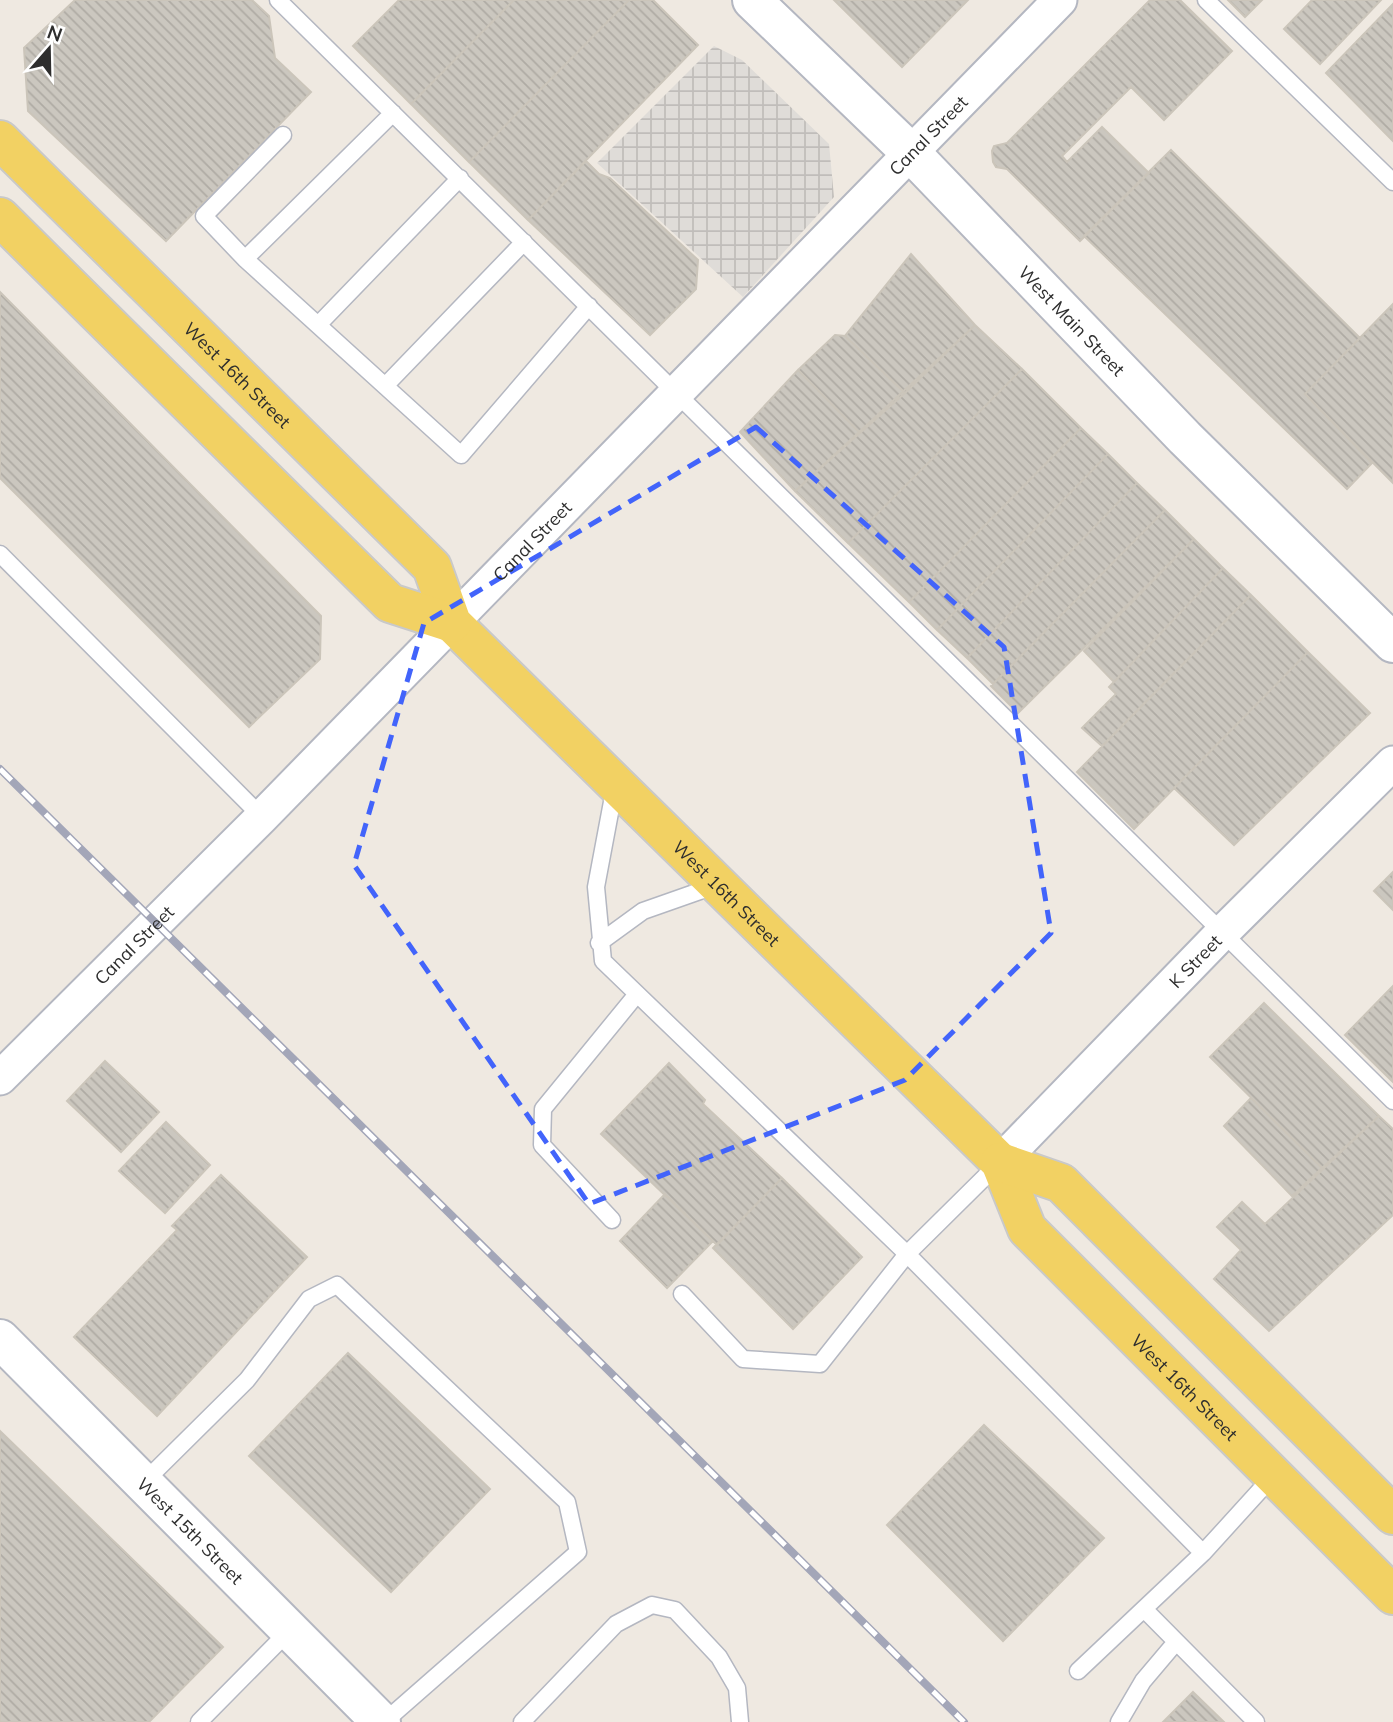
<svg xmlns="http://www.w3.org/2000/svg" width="1393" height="1722" font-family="Mulish,sans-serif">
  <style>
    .plaza { fill: url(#plaza-grid) }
    .building { fill: url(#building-back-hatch); stroke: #cbc5ba; stroke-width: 2 }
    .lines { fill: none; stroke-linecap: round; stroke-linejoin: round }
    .lane-casing { stroke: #b4b7c1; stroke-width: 19 }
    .street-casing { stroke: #b4b7c1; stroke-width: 37 }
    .secondary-casing { stroke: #b4b7c1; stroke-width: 42 }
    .primary-casing { stroke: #c9c9c9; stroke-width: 42 }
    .lane { stroke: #fff; stroke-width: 16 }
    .street { stroke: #fff; stroke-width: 33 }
    .secondary { stroke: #fff; stroke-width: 38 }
    .primary { stroke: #f2d163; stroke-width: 38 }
    .rail-casing { stroke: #a3a6b8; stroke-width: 8 }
    .rail { stroke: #fff; stroke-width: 5; stroke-dasharray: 16; stroke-linecap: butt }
    .marked { fill: none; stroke: #4264fb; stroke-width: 5; stroke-dasharray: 14 9; stroke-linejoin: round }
    .labels { text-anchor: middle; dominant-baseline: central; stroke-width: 7; stroke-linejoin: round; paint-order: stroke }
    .street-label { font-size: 18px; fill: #2e2e2e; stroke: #fff }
  </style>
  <defs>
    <pattern id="plaza-grid" width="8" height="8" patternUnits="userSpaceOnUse" patternTransform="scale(1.75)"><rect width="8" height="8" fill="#dfdcd8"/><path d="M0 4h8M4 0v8" fill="none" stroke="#c0bdba"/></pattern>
    <pattern id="building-back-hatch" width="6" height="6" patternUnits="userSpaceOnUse" patternTransform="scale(1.75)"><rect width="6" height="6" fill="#cbc7bf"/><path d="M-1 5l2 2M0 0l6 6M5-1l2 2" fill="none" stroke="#afaba4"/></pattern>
  </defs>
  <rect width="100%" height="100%" fill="#efe9e1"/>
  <path class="plaza" d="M714,46L742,60L829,144L834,197L743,297L597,163Z"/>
  <path class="building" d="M75,0H252L269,16L275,58L311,92L166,241L28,111L24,48Z
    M399,0H514L411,104L353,46Z
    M514,0H629L469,162L411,104Z
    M629,0H653L698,45L528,220L469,162Z
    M834,0H968L902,67Z
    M1150,0H1180L1232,51L1164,120L1131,87L1062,156L1067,162L1102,127L1149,173L1080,241L1007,169L996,167L993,162L992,151L994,146L1007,143Z
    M1228,0H1262L1245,17Z
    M1312,0H1381L1320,64L1284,29Z
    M1393,4V141L1326,73Z
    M1171,150L1360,338L1305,394L1372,463L1347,489L1084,236Z
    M586,161L599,174L610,178L698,260L696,289L650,335L528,220Z
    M911,254L975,325L905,393L845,336Z
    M0,292L321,616L320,659L249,727L0,478Z
    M1393,304V483L1305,394Z
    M975,325L1022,369L848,543L795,491Z
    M835,335L845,336L905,393L860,433L798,370Z
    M1022,369L1081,428L909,602L848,543Z
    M798,370L860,433L795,491L740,432Z
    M1081,428L1108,454L937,630L909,602Z
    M1108,454L1137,483L967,658L937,630Z
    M1137,483L1165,510L993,684L967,658Z
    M1165,510L1194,539L1018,713L991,686Z
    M1194,539L1223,568L1114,682L1084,651Z
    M1223,568L1251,595L1102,746L1082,728L1116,694L1109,687Z
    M1251,595L1308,652L1134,829L1077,772Z
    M1308,652L1370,713L1234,845L1174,788Z
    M1393,872V910L1374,891Z
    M1393,986V1082L1345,1035Z
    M1264,1003L1379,1116L1322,1168L1210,1057Z
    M105,1061L159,1112L121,1152L67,1101Z
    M669,1063L705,1100L703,1104L782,1178L717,1245L601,1134Z
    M1251,1098L1322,1168L1292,1196L1224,1126Z
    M1379,1116L1393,1129V1215L1269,1331L1214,1279L1241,1250L1217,1227L1242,1202L1265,1224Z
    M166,1122L210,1165L165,1213L119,1171Z
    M221,1175L307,1257L157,1416L74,1337L177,1230L172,1226Z
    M782,1178L862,1257L793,1329L713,1248Z
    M665,1194L713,1241L667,1288L620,1241Z
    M348,1353L490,1489L391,1592L249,1456Z
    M984,1425L1104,1538L1003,1641L887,1525Z
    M0,1431L223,1647L149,1722H0Z
    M1193,1692L1224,1722H1163Z"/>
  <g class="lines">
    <g class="lane-casing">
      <path id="lane" d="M278,0L1393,1101
        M1206,0L1393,182
        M393,113L245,259L461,455L589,306
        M245,259L204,216L283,135
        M318,325L460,178
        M385,386L524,242
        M0,554L262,817
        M615,786L596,887L603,961L907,1254L1203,1553L1078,1671
        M599,943L643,911L717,885
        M612,1220L542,1145L543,1109L637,994
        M682,1294L743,1359L820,1364L907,1254L1000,1162
        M142,1484L247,1380L309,1299L337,1285L567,1502L578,1552L384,1722
        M1203,1553L1274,1475
        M1144,1609L1256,1722
        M199,1722L288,1632
        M522,1722L616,1624L652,1605L675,1610L719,1657L737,1688L740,1722
        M1119,1722L1143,1681L1176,1642"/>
    </g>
    <g class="street-casing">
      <g id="street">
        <path id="s1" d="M0,1078L262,817L1060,0"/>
        <path id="s2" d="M1000,1162L1221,934L1393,763"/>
      </g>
    </g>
    <g class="secondary-casing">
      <g id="secondary">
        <path id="s3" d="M752,0L910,152L1185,438L1393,643"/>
        <path id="s4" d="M0,1339L381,1722"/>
      </g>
    </g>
    <g class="primary-casing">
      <g id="primary">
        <path id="s5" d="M0,140L432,567L452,623L1000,1162L1027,1229L1393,1595"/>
        <path d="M0,217L390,603L452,623"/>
        <path d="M1000,1162L1061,1183L1393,1515"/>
      </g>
    </g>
    <use href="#lane" class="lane"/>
    <use href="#street" class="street"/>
    <use href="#secondary" class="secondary"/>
    <use href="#primary" class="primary"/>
    <g class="rail-casing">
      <path id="rail" d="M0,769L964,1722"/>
    </g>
    <use href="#rail" class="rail"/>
  </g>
  <path class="marked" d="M756,427L1004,647L1051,933L905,1080L589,1204L354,865L424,623Z"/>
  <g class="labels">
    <g class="street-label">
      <text stroke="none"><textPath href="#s1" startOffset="1323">Canal Street</textPath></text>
      <text stroke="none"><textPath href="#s3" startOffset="453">West Main Street</textPath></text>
      <text stroke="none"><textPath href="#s5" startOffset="334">West 16th Street</textPath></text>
      <text stroke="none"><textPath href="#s1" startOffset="756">Canal Street</textPath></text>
      <text stroke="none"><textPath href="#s5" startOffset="1052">West 16th Street</textPath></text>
      <text stroke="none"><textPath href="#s1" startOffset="189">Canal Street</textPath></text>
      <text stroke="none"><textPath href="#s2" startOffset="280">K Street</textPath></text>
      <text stroke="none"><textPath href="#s5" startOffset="1731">West 16th Street</textPath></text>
      <text stroke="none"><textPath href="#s4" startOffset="270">West 15th Street</textPath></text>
    </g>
  </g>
  <g transform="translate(49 49) rotate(20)" stroke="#ffffff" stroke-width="5" paint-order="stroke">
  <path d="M0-5L12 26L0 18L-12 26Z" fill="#2e2e2e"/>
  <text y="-10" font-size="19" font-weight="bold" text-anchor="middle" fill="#2e2e2e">N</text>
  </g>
</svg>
